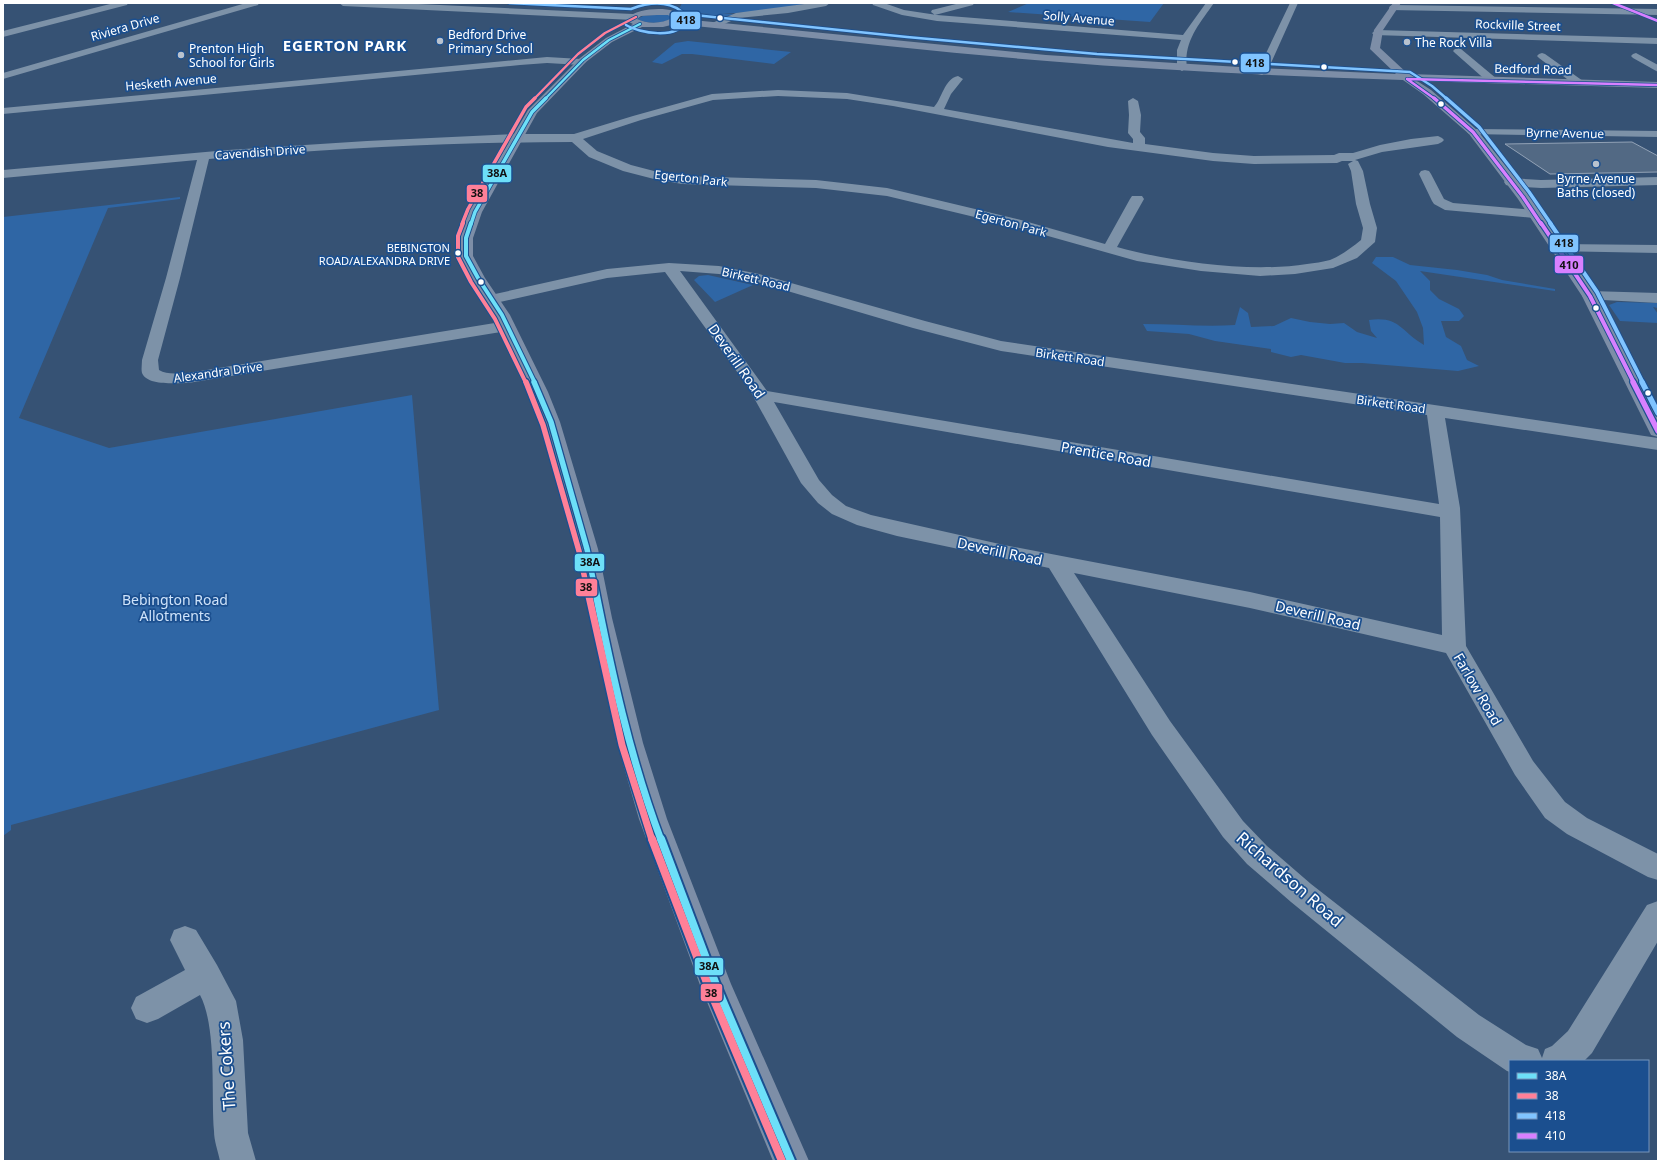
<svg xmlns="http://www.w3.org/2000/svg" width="1661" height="1164" font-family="'Noto Sans',sans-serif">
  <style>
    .green { fill: #2f66a5 }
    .building { fill: #526984; stroke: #92a2b6 }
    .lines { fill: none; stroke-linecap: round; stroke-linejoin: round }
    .minor { fill: #7d92a8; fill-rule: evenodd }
    .major { fill: #7d8ea7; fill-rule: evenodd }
    .bus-1-far5-casing { stroke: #1b4f8f; stroke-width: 4 }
    .bus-1-far4-casing { stroke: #1b4f8f; stroke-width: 5 }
    .bus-1-far3-casing { stroke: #1b4f8f; stroke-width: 6 }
    .bus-1-far2-casing { stroke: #1b4f8f; stroke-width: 8 }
    .bus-1-far1-casing { stroke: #1b4f8f; stroke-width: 10 }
    .bus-1-casing { stroke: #1b4f8f; stroke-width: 12 }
    .bus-2-far5-casing { stroke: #1b4f8f; stroke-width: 4 }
    .bus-2-far4-casing { stroke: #1b4f8f; stroke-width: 5 }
    .bus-2-far3-casing { stroke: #1b4f8f; stroke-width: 6 }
    .bus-2-far2-casing { stroke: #1b4f8f; stroke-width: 8 }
    .bus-2-far1-casing { stroke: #1b4f8f; stroke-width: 10 }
    .bus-2-casing { stroke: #1b4f8f; stroke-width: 12 }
    .bus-3-far3-casing { stroke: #1b4f8f; stroke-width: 4 }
    .bus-3-far2-casing { stroke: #1b4f8f; stroke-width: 5 }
    .bus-3-far1-casing { stroke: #1b4f8f; stroke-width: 6 }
    .bus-3-casing { stroke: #1b4f8f; stroke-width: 8 }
    .bus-4-far3-casing { stroke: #1b4f8f; stroke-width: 4 }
    .bus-4-far2-casing { stroke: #1b4f8f; stroke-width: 5 }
    .bus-4-far1-casing { stroke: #1b4f8f; stroke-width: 6 }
    .bus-4-casing { stroke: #1b4f8f; stroke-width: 8 }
    .bus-1-far5 { stroke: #6ddff8; stroke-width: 2.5 }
    .bus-1-far4 { stroke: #6ddff8; stroke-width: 3.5 }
    .bus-1-far3 { stroke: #6ddff8; stroke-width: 4 }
    .bus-1-far2 { stroke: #6ddff8; stroke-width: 5.5 }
    .bus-1-far1 { stroke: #6ddff8; stroke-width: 7 }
    .bus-1 { stroke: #6ddff8; stroke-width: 8 }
    .bus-2-far5 { stroke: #ff8098; stroke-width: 2.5 }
    .bus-2-far4 { stroke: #ff8098; stroke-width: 3.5 }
    .bus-2-far3 { stroke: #ff8098; stroke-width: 4 }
    .bus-2-far2 { stroke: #ff8098; stroke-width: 5.5 }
    .bus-2-far1 { stroke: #ff8098; stroke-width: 7 }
    .bus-2 { stroke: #ff8098; stroke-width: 8 }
    .bus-3-far3 { stroke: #80c4ff; stroke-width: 2.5 }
    .bus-3-far2 { stroke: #80c4ff; stroke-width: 3.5 }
    .bus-3-far1 { stroke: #80c4ff; stroke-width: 4 }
    .bus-3 { stroke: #80c4ff; stroke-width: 5.5 }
    .bus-4-far3 { stroke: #d880ff; stroke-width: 2.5 }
    .bus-4-far2 { stroke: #d880ff; stroke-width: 3.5 }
    .bus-4-far1 { stroke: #d880ff; stroke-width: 4 }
    .bus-4 { stroke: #d880ff; stroke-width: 5.5 }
    .bus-dot { fill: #fff; stroke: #1b4f8f; stroke-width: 1.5 }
    .poi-dot { fill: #b9c2ce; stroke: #1b4f8f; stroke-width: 1.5 }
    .labels { text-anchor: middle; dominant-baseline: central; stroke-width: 3.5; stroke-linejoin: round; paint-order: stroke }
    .far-bus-label { font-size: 11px; fill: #fff; stroke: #1b4f8f; text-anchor: end }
    .far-street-label { font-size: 12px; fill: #fff; stroke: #1b4f8f }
    .far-poi-label { font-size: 12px; fill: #fff; stroke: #1b4f8f; text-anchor: start }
    .street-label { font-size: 14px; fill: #fff; stroke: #1b4f8f }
    .park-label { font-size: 14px; fill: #cfe3fa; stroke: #1b4f8f }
    .far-district-label { font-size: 15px; font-weight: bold; letter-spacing: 1px; fill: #fff; stroke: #1b4f8f }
    .near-street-label { font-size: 17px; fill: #fff; stroke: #1b4f8f }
    .line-badge { stroke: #1b4f8f; stroke-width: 1.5 }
    .pale-badge-label { font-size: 11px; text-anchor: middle; font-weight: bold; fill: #111 }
  </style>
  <rect width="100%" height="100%" fill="#365274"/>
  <path class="green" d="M682,3H812L764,11L721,14H735L716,19L697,15L710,14L687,13L679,9Z
    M1029,3H1164L1150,22L1008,12Z
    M664,14L669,15L671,19C661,24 647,24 637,19L643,16Z
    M688,41L791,52L774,64L692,54H682L662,64L652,62L675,43Z
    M180,197V199L108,208L19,418L109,448L412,395L439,710L11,825V830L3,836V217Z
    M1376,257H1393L1410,265L1457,270L1487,275L1502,280L1555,289V291L1420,271L1430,281V290L1439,299L1459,309L1464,316L1459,321H1441L1446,337L1461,346L1467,360L1479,366L1458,371L1362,363H1345L1301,355L1291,357L1271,352V349L1215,341L1189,334L1147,331L1143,324C1174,324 1205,327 1235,325L1240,307L1248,313L1251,327L1274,326L1291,318L1310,322L1330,324L1344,323L1357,332L1377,338L1371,331L1369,320C1400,316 1400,331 1424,345L1423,328L1417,312L1396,281L1372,263Z
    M708,275L753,285L715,302L694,280L699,276Z
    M1617,302L1658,303V308L1653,307L1658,314V323L1620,321L1609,305Z"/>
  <path class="building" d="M1632,142L1658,156V172L1550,174L1505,144Z"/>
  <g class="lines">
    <path class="minor" d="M114,3H128L127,5L3,37V31Z
      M246,3H259L258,5L3,79V73Z
      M339,3H397L633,14L637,17L633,20L343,6Z
      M812,3H830L826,6L788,13L738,18L715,28L710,25L712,23L736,13Z
      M872,3H884L904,10L937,15L1183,35L1206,3H1214C1200,23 1183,42 1187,68L1182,71L1177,68V50L1181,40L937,21L902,15L873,5Z
      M960,3H974L973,5L935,15L931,12L932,10Z
      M1290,3H1298L1267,72L1262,75L1258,74L1257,72Z
      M1393,5L1658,9V15L1390,10L1389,8L1390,6Z
      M1377,30L1658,38V44L1374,35L1372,33Z
      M1458,48L1461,49L1497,79L1498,81L1497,83H1489L1455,53L1453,51L1455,49Z
      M1542,53L1545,54L1583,81L1584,83L1583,85H1575L1539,58L1537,56L1539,54Z
      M1636,53L1658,65V72L1633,58L1631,56L1633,54Z
      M547,57L581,59L586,62L581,65L547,63L520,65L3,114V108Z
      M958,76L963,79L951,94L944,109L1133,143V139L1128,133L1129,115L1128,101L1133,98L1138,101L1141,115L1140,132L1145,138V144L1213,153L1254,156L1334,155L1339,153H1353L1380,145L1411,139L1438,136L1442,138L1444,140L1442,142L1438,144L1382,152L1355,160L1358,161L1363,171L1370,204L1377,228L1375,242L1357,258L1333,268L1295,274L1260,276L1201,271L1137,261L1012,226L887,196L816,188L682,184L654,179L623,171L589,157L572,142C451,142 329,149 209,159L180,278L158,360L159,370C167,375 178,373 188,373L507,321L513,323L515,326L513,329L507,331L188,383C177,383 147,386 142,373C141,369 142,364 142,360L166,278L197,160L3,178V170L228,150L367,141L518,134H574L633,116L712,94L778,90L847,93L934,107C942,99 944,79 958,76ZM778,96L847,99L893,106L1108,147L1213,161L1254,164L1337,163L1342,161H1353L1348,164L1351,171L1356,204L1363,228L1361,240C1351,248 1342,255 1330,260C1323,262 1314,263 1307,264C1250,273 1172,262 1117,247L1144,199L1142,196H1132L1130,199L1105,244L1021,220L887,188L816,180L682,176L654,171L631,165L597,151L583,139L641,120L713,100Z
      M1473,129L1658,131V137L1469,134L1467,132L1469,130Z
      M1425,170L1429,171L1431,174L1444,199L1453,203L1534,210L1539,211L1541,214L1539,217L1534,218L1445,210L1434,204L1432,201L1419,174L1421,171Z
      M1658,177V185L1541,188L1510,186L1506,185L1504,182L1506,179L1510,178L1541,180Z
      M1557,244L1658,245V253L1552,251L1550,248L1552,245Z
      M669,263L719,266L759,274L925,321L1001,341L1658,438V450L1445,418L1460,508L1466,646L1533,761L1565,802L1587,818L1658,854V880L1648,877L1567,834L1545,818L1515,775L1446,653L1250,608L1074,573L1170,721L1243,821L1267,846L1311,884L1479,1015L1526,1045L1538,1049L1542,1058L1545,1049L1552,1046L1568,1031L1647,905L1658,901V941L1592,1053L1584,1061H1510V1072L1507,1071L1457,1037L1291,902L1247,864L1223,837L1152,735L1049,568L897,536L857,525L832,514L818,503L801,483L748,387L665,272L607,278L491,304L486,302L483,299L486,296L607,269ZM680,271L719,274L757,282L913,328L1001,351L1427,415L1439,504L767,391ZM774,402L1440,517L1442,635L1250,592L1004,545L871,515L846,506L832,495L819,480Z
      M1590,291L1658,293V303L1585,299L1582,296L1585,293Z
      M185,926L196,930L217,965L236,1001L243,1040L248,1133L256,1161H220C218,1151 214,1141 214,1131C211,1094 217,1027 200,995L158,1019L147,1023L136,1019L131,1008L136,997L185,970L170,940L174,930Z"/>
    <path class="major" d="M1393,3H1401L1383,30L1380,48L1408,74L1658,82V88L1417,81L1431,90L1477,130L1528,194L1598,296L1658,413V437L1651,435L1649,431L1582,296L1518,199L1469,134L1423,94L1403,80C1284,76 1166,71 1047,61C923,51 799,36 675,24L663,27H642L612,42L586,62L537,113L482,212L473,238V256L485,278L510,315L548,392L560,422L598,549L612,618L643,743L667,819L731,984L809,1161H773L700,985L639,819L617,743L590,618L576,549L542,422L530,392L494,315L471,278L459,256V238L468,212L528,110L580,58L606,38L633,24L629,22L628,18C635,9 662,7 673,11C676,12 679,15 681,16L682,19L1046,55L1239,67L1396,74L1370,49L1374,30ZM657,15H668L672,18C662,24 647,24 637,19L641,16Z"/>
    <g class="bus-1-far5-casing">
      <path id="bus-1-far5" d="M545,99L583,60L609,40L640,24"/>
    </g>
    <g class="bus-1-far4-casing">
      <path id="bus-1-far4" d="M471,224L475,212L532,112L546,98"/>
    </g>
    <g class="bus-1-far3-casing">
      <path id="bus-1-far3" d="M471,223L466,238V256L478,278L502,315L535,383"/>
    </g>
    <g class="bus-1-far2-casing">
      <path id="bus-1-far2" d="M534,382L551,422L587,549L594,584"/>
    </g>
    <g class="bus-1-far1-casing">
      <path id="bus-1-far1" d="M594,583C611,670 630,758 661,840"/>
    </g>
    <g class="bus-1-casing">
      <path id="bus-1" d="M661,839L716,985L791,1161"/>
    </g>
    <g class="bus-2-far5-casing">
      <path id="bus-2-far5" d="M534,99L578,54L605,33L636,17"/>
    </g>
    <g class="bus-2-far4-casing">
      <path id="bus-2-far4" d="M462,224L468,209L526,107L535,98"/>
    </g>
    <g class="bus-2-far3-casing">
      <path id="bus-2-far3" d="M463,223L458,236V257L471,282L495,319L526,383"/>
    </g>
    <g class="bus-2-far2-casing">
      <path id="bus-2-far2" d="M526,382L543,425L579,551L586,584"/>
    </g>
    <g class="bus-2-far1-casing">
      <path id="bus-2-far1" d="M586,583L622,745L652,840"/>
    </g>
    <g class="bus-2-casing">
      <path id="bus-2" d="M652,839L709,988L782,1161"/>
    </g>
    <g class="bus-3-far3-casing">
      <path id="bus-3-far3" d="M509,3L631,9C647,3 666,0 681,11C685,13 687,17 685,21C678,40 639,33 626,25
        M675,13L907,37L1097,54L1410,72L1432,86L1447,99"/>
    </g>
    <g class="bus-3-far2-casing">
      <path id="bus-3-far2" d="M1446,98L1479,127L1529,192L1551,224"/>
    </g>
    <g class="bus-3-far1-casing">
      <path id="bus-3-far1" d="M1550,223L1597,292L1643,383"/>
    </g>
    <g class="bus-3-casing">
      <path id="bus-3" d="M1642,382L1658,413"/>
    </g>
    <g class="bus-4-far3-casing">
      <path id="bus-4-far3" d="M1613,3L1658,21
        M1407,79L1435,99
        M1407,79L1658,85"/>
    </g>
    <g class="bus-4-far2-casing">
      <path id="bus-4-far2" d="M1434,98L1473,132L1523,197L1541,224"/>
    </g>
    <g class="bus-4-far1-casing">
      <path id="bus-4-far1" d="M1541,223L1590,296L1634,383"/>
    </g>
    <g class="bus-4-casing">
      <path id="bus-4" d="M1633,382L1658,431"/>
    </g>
    <use href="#bus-1-far5" class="bus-1-far5"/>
    <use href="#bus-1-far4" class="bus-1-far4"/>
    <use href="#bus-1-far3" class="bus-1-far3"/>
    <use href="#bus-1-far2" class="bus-1-far2"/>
    <use href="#bus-1-far1" class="bus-1-far1"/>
    <use href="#bus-1" class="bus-1"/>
    <use href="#bus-2-far5" class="bus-2-far5"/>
    <use href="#bus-2-far4" class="bus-2-far4"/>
    <use href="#bus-2-far3" class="bus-2-far3"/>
    <use href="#bus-2-far2" class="bus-2-far2"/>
    <use href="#bus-2-far1" class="bus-2-far1"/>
    <use href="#bus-2" class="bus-2"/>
    <use href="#bus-3-far3" class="bus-3-far3"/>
    <use href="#bus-3-far2" class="bus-3-far2"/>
    <use href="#bus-3-far1" class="bus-3-far1"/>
    <use href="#bus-3" class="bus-3"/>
    <use href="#bus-4-far3" class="bus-4-far3"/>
    <use href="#bus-4-far2" class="bus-4-far2"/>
    <use href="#bus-4-far1" class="bus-4-far1"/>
    <use href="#bus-4" class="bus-4"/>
  </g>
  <g class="bus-dot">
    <circle cx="720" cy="18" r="3.5"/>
    <circle cx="1235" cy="62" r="3.5"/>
    <circle cx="1324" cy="67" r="3.5"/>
    <circle cx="1441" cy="104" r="3.5"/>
    <circle cx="458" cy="253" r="3.5"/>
    <circle cx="481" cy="282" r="3.5"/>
    <circle cx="1596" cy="308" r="3.5"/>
    <circle cx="1648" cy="393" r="3.5"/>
  </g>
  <g class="poi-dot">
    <circle cx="440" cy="41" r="4"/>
    <circle cx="1407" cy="42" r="4"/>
    <circle cx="181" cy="55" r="4"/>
    <circle cx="1596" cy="164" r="4"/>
  </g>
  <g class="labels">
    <g class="far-bus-label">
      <text x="450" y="247">BEBINGTON<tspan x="450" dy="13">ROAD/ALEXANDRA DRIVE</tspan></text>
    </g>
    <g class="far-street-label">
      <text transform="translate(1079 18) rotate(5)">Solly Avenue</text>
      <text transform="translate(1518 25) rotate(2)">Rockville Street</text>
      <text transform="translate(125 27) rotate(-16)">Riviera Drive</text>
      <text transform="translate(1533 69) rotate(1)">Bedford Road</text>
      <text transform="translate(171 82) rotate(-5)">Hesketh Avenue</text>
      <text transform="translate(1565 133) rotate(1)">Byrne Avenue</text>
      <text transform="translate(260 152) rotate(-4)">Cavendish Drive</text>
      <text transform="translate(691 178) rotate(6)">Egerton Park</text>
      <text transform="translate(1011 223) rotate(15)">Egerton Park</text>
      <text transform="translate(756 279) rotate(13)">Birkett Road</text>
      <text transform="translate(1070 357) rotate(8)">Birkett Road</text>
      <text transform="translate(218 372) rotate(-8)">Alexandra Drive</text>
      <text transform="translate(1391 404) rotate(8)">Birkett Road</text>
    </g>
    <g class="far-poi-label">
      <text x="448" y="34">Bedford Drive<tspan x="448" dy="14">Primary School</tspan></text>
      <text x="1415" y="42">The Rock Villa</text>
      <text x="189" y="48">Prenton High<tspan x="189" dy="14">School for Girls</tspan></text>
      <text x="1596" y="178" text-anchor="middle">Byrne Avenue<tspan x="1596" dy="14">Baths (closed)</tspan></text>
    </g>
    <g class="street-label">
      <text transform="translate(737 361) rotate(55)">Deverill Road</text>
      <text transform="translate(1106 454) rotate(10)">Prentice Road</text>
      <text transform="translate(1000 551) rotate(12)">Deverill Road</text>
      <text transform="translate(1318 615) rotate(13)">Deverill Road</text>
      <text transform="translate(1478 689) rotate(60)">Farlow Road</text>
    </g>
    <g class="park-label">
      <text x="175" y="599">Bebington Road<tspan x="175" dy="16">Allotments</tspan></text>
    </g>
    <g class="far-district-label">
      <text x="345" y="45">EGERTON PARK</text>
    </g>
    <g class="near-street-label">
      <text transform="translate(1290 879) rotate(41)">Richardson Road</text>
      <text transform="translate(226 1066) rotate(-94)">The Cokers</text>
    </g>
  </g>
  <g class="line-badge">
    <rect x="670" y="11" width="31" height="19" rx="4" fill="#80c4ff"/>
    <rect x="1240" y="53" width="30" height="20" rx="4" fill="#80c4ff"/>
    <rect x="482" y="164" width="30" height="19" rx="4" fill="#6ddff8"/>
    <rect x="466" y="184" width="22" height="19" rx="4" fill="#ff8098"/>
    <rect x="1549" y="234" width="30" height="19" rx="4" fill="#80c4ff"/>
    <rect x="1554" y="255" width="30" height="19" rx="4" fill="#d880ff"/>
    <rect x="574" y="553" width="31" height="19" rx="4" fill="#6ddff8"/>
    <rect x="575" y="578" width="23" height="19" rx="4" fill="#ff8098"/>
    <rect x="694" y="957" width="30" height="19" rx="4" fill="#6ddff8"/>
    <rect x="700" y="983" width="23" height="19" rx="4" fill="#ff8098"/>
  </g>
  <g class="pale-badge-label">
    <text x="686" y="24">418</text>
    <text x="1255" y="67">418</text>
    <text x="497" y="177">38A</text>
    <text x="477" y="197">38</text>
    <text x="1564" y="247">418</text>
    <text x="1569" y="269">410</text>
    <text x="590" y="566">38A</text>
    <text x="586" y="591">38</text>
    <text x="709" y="970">38A</text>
    <text x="711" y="997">38</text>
  </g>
  <rect width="1661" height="1164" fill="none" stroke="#ffffff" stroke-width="8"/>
  <rect x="1509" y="1060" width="140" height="92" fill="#1b4f8f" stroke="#7695bc"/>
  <rect x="1517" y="1073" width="20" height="6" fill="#6ddff8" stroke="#7695bc"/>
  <text x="1545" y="1080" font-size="12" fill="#ffffff">38A</text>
  <rect x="1517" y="1093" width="20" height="6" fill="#ff8098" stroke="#7695bc"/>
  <text x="1545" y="1100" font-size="12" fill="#ffffff">38</text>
  <rect x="1517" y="1113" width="20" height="6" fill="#80c4ff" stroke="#7695bc"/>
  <text x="1545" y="1120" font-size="12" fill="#ffffff">418</text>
  <rect x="1517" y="1133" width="20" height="6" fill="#d880ff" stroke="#7695bc"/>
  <text x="1545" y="1140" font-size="12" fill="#ffffff">410</text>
</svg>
